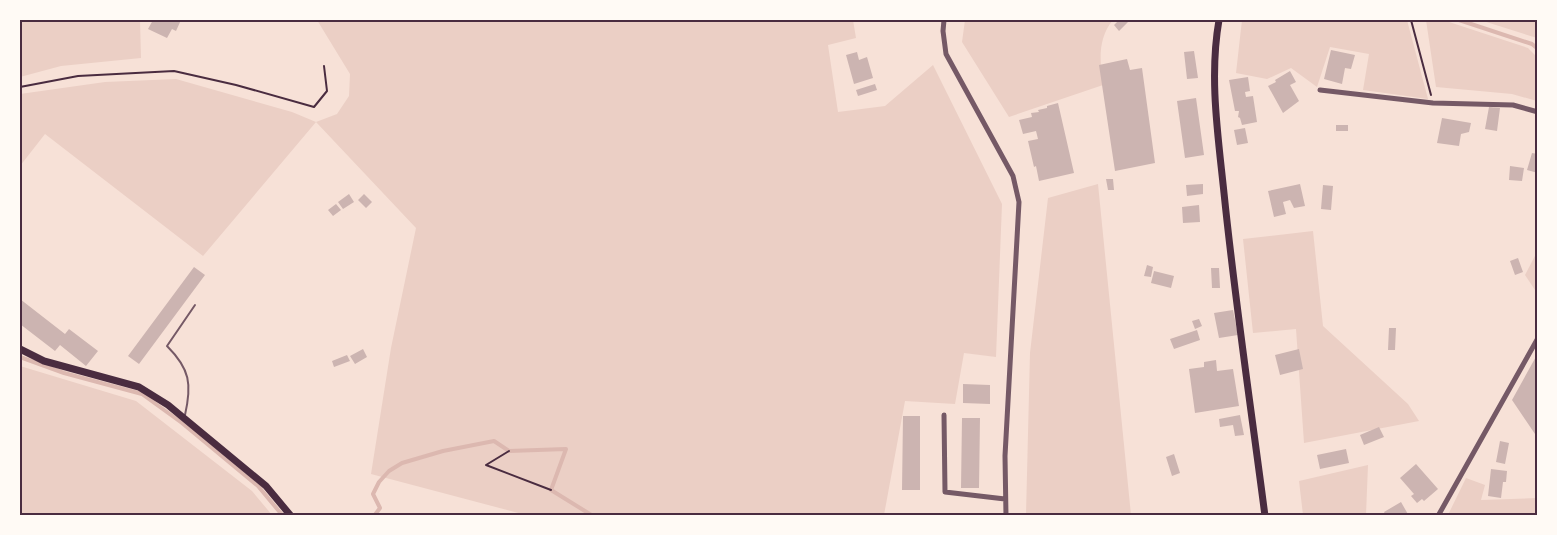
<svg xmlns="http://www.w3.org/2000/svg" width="1557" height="535" font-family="Inter,sans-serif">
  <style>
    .green { fill: #ebcfc5 }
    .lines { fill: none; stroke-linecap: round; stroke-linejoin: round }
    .stream { stroke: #dcb8b0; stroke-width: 4 }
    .building { fill: #ccb4b1 }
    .path { stroke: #4a2c40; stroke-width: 2 }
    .service { stroke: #755966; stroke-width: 2 }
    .minor { stroke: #755966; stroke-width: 5 }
    .secondary { stroke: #4a2c40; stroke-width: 7 }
    .neatline { fill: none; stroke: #4a2c40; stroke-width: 2 }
  </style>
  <rect width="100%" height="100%" fill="#f7e1d7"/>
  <path class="green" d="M20,20H140L141,58L61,66L20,77Z
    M317,20H853L856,38L828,45L838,112L885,106L933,65L1002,204L996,357L964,353L955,404L905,401L884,515H526L371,474L391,348L416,228L316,122L203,256L45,134L20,166V94L105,82L176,79L292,112L316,122L337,114L349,96L350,74Z
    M965,20H1113C1097,39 1100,62 1103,85L1009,117L962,42Z
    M1242,20H1407L1428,99L1363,90L1369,54L1330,47L1317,87L1291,68L1267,79L1236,73Z
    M1426,20H1443L1528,48L1537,57V101L1512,94L1436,87Z
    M1480,20H1537V38Z
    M1098,184L1131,515H1026L1030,353L1048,198Z
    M1313,231L1323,326L1408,404L1419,421L1304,443L1296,329L1253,333L1243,239Z
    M1537,252V293L1525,275Z
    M20,366L136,401L252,491L272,515H20Z
    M1368,465L1366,515H1303L1299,481Z
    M1466,478L1485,485L1481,500L1537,498V515H1448Z"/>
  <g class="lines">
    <path class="stream" d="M1459,20L1532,44L1538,49
      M20,357L64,373L142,394L182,423L258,486L283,516
      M374,516L380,508L373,494L379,482L389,471L402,463L443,451L494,441L509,451L566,449L551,490L593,516"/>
  </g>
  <path class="building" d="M153,20H181L176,31L172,29L167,38L148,29Z
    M1119,20H1125L1128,22L1119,31L1114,25Z
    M1331,50L1355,55L1351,69L1345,68L1342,84L1324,79Z
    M1194,51L1198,78L1187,79L1184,52Z
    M857,52L859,60L867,57L873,78L854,84L846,55Z
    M1127,59L1130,70L1142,68L1155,163L1115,171L1099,65Z
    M1290,71L1296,82L1290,85L1299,101L1283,113L1268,86L1276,82L1275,80Z
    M1248,77L1250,91L1245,92L1246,97L1253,96L1257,122L1242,125L1240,118L1238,117L1239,111H1235L1229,80Z
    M875,84L877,90L858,96L856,90Z
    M1196,98L1204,155L1185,158L1177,101Z
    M1058,103L1074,173L1039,181L1036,166L1034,167L1028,141L1038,139L1036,131L1023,134L1019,120L1032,117L1031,113L1039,112L1038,110L1047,108V106Z
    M1489,107L1500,108L1497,131L1485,129Z
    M1442,118L1471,123L1469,132L1461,134L1459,146L1437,143Z
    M1336,125H1348V131H1336Z
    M1245,128L1248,143L1237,145L1234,130Z
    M1532,153L1538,154V173L1527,170Z
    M1510,166L1524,168L1522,181L1509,180Z
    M1106,179H1113L1114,190H1108Z
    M1203,184V194L1187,196L1186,185Z
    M1300,184L1305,206L1294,208L1290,200L1283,202L1286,214L1274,217L1268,191Z
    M1323,185L1333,186L1331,210L1321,209Z
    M349,194L354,202L343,209L338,202Z
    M364,194L372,202L366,208L358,200Z
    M336,204L341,210L333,216L328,210Z
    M1199,205L1200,222L1183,223L1182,207Z
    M1518,258L1523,272L1515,275L1510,261Z
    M1147,265L1153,267L1151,277L1144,276Z
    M194,267L205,275L139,364L128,356Z
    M1211,268H1219L1220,288H1212Z
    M1154,271L1174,276L1171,288L1151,283Z
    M20,299L65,334L69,329L98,351L86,366L60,345L55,351L20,324Z
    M1233,310L1238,335L1219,338L1214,313Z
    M1199,319L1202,326L1195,329L1192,321Z
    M1389,328H1396L1395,350H1388Z
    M1197,330L1200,340L1174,349L1170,339Z
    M363,349L367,357L355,364L350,356Z
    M1299,349L1303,369L1280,375L1275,355Z
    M1538,353V432L1535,434L1512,400Z
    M347,355L350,361L334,367L332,361Z
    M1216,360L1217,371L1233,369L1239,406L1195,413L1189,369L1204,367V362Z
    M963,384L990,385V404L963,403Z
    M1240,415L1244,435L1235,436L1233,425L1220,427L1219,419Z
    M903,416H920V490H902Z
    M962,418H980L979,488H961Z
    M1379,427L1384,437L1364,445L1360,435Z
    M1500,441L1509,443L1505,464L1496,462Z
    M1346,449L1349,463L1320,469L1317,455Z
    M1174,454L1180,473L1172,476L1166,457Z
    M1416,464L1438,489L1424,501L1422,499L1417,503L1411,496L1414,494L1400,478Z
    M1491,469L1507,471L1506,482H1503L1501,498L1488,496Z
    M1401,502L1409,516H1386L1384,512Z"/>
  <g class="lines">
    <path class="path" d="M1411,20L1431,95
      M20,87L78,76L174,71L236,85L314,107L327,91L324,66
      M509,451L486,465L551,490"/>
    <path class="service" d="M185,415C192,384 190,369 167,346L195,305"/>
    <path class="minor" d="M944,20L943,31L946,54L1013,176L1019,202L1005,456L1006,516
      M1320,90L1433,103L1513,105L1538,112
      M944,415L945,492L1005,499
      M1438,516L1538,338"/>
    <path class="secondary" d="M1219,20C1209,77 1218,135 1224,193C1235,301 1251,408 1265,516
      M20,349L44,361L139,387L168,405L266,486L291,516"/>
  </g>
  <rect width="1557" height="535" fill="none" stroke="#fffaf5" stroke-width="42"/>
  <rect x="21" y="21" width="1515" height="493" class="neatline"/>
</svg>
